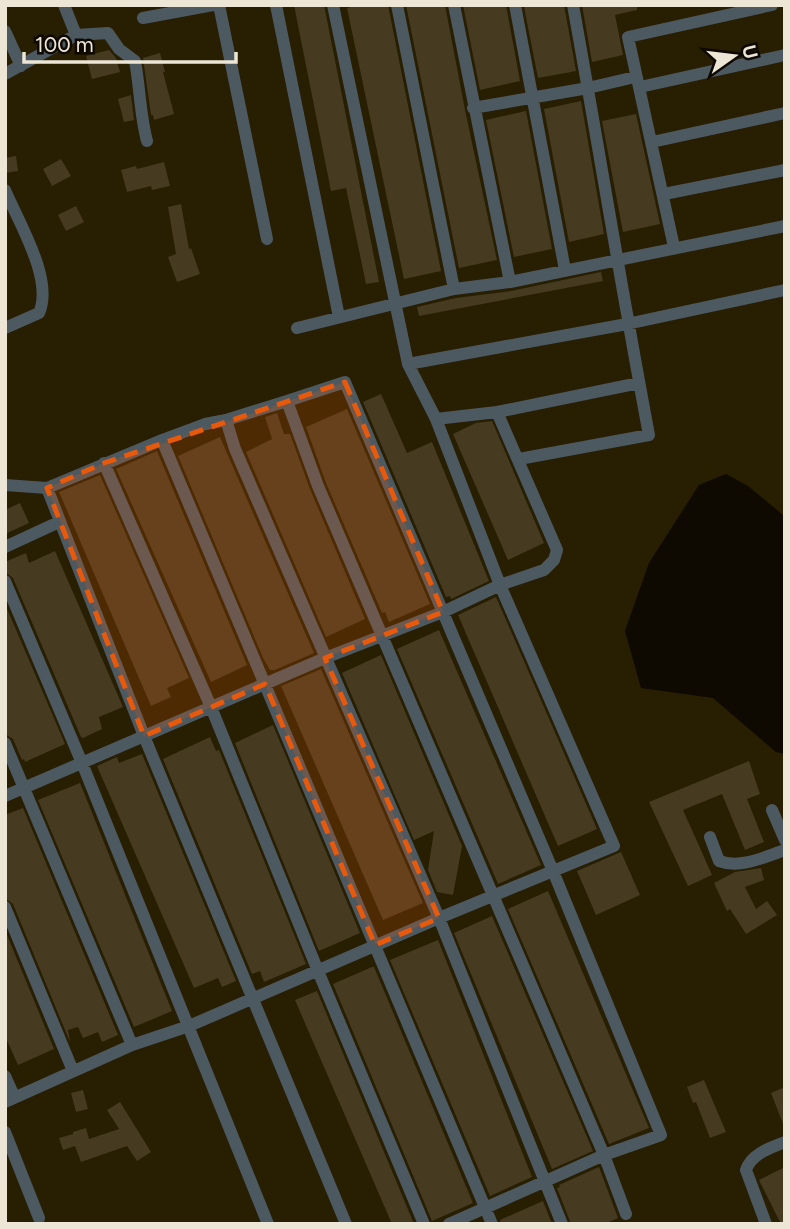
<svg xmlns="http://www.w3.org/2000/svg" width="790" height="1229" font-family="Figtree,sans-serif">
  <style>
    .water { fill: #0e0901 }
    .building { fill: #463b20 }
    .lines { fill: none; stroke-linecap: round; stroke-linejoin: round }
    .minor { stroke: #4d5961; stroke-width: 12 }
    .marked { fill: #e8590c; fill-opacity: 0.2; stroke: #e8590c; stroke-width: 5; stroke-dasharray: 14 9; stroke-linejoin: round }
  </style>
  <rect width="100%" height="100%" fill="#281e02"/>
  <path class="water" d="M726,474L748,486L783,515L785,754L776,752L713,698L641,688L625,631L649,563L699,485Z"/>
  <path class="building" d="M294,5H324L379,282L366,284L346,188L331,191Z
    M359,5H388L441,271L404,279L347,8Z
    M406,5H445L465,110L497,260L459,268Z
    M463,5H506L520,81L480,90Z
    M532,5H564L576,71L538,78L524,7Z
    M582,5H637V10L615,15L623,55L592,62Z
    M109,50L116,58L120,72L92,79L86,56Z
    M160,53L165,72H163L174,114L154,120L153,115H151L143,58Z
    M131,95L134,120L124,122L118,99Z
    M581,101L604,234L569,242L544,109Z
    M526,111L552,249L514,257L486,120Z
    M636,114L660,224L623,232L602,121Z
    M16,156L18,171L5,173V158Z
    M61,159L71,176L52,186L43,169Z
    M164,162L170,186L152,190L151,186L127,192L121,170L136,166L137,169Z
    M181,204L189,249L191,248L200,274L177,282L168,257L176,254L168,207Z
    M76,206L84,222L66,231L58,215Z
    M601,272L603,281L419,316L417,307L456,298L511,291Z
    M381,394L407,453L432,442L489,581L451,599L450,596L446,597L363,402Z
    M347,409L430,604L389,622L385,612L382,613L326,483L306,427Z
    M277,413L284,434H290L310,489L365,619L326,637L246,452L272,439L265,417Z
    M492,421L544,543L508,560L453,434L476,423Z
    M220,437L314,653L275,670H270L263,658L178,456Z
    M157,451L247,665L211,682L116,469Z
    M100,475L189,678L167,688L171,697L151,706L59,492Z
    M20,503L29,523L5,534V510Z
    M55,551L123,707L99,717L102,729L83,738L81,737L13,578L5,572V562L26,553L29,563Z
    M496,597L597,829L558,846L458,615Z
    M5,604L65,744L25,762L24,759L22,760L13,739L5,734Z
    M439,630L541,865L498,884L397,649Z
    M381,655L462,846L453,895L437,892L428,870L434,831L414,840L342,673Z
    M321,669L423,903L383,920L281,686Z
    M273,725L360,933L319,951L235,743Z
    M210,737L216,751L219,750L306,964L264,982L260,971L252,974L163,759Z
    M142,754L236,981L222,987L218,978L194,988L97,766L117,757L119,763Z
    M749,761L760,794L747,799L764,842L745,850L722,794L683,810L712,875L688,886L649,802Z
    M80,783L172,1011L134,1027L38,800Z
    M23,808L118,1035L102,1042L98,1032L83,1038L78,1027L68,1030L70,1042L13,904L5,898V815Z
    M621,852L640,895L596,915L577,871Z
    M761,868L764,880L745,887L756,909L767,901L777,915L746,934L730,909L727,911L714,883L735,872Z
    M548,891L649,1128L609,1144L508,909Z
    M492,916L593,1151L552,1169L454,933Z
    M5,930L54,1049L18,1065L5,1036Z
    M438,940L532,1177L490,1196L390,960Z
    M372,967H374L473,1203L432,1221L333,984Z
    M317,991L414,1224H392L295,1000Z
    M704,1080L726,1132L710,1138L696,1102L693,1103L687,1087Z
    M785,1087V1126H784L771,1093Z
    M83,1090L88,1109L76,1112L71,1093Z
    M120,1102L151,1152L137,1161L127,1146L81,1162L75,1146L63,1150L59,1138L73,1134V1132L86,1128L89,1139L119,1129L107,1110Z
    M599,1167L618,1218L604,1224H571L557,1188L560,1187L559,1185Z
    M785,1167V1224H781L759,1180Z
    M543,1201L552,1224H501L500,1220Z"/>
  <g class="lines">
    <path class="minor" d="M64,5L76,35
      M219,5L267,239
      M276,5L339,317
      M397,5L454,289
      M454,5L510,282
      M515,5L565,270
      M143,18L213,5
      M5,31L21,66
      M5,74L76,35L108,33L119,49L135,61C140,88 140,115 147,141
      M640,87L785,55
      M473,108L588,88L635,77
      M652,142L785,113
      M5,190C19,223 54,280 39,313L5,328
      M664,194L785,170
      M674,247L628,37L772,5
      M297,328L454,289L510,282L785,226
      M408,364L627,324L785,290
      M287,401L345,382L553,871L661,1135L604,1155L449,1224
      M497,412L639,383
      M162,440L492,1224
      M519,459L649,435C622,292 599,149 573,5
      M104,463L211,707L318,971L424,1224
      M5,485L47,488L162,440L205,424L226,420
      M47,488L144,736L346,1224
      M5,547L59,522
      M5,581L82,763L268,1224
      M5,743L132,1045
      M5,796L325,658L443,612L500,585L544,570L554,560L557,550L497,412L436,419
      M772,810L785,840
      M710,837L719,861C741,869 764,857 785,850
      M5,907L73,1071
      M5,1076L14,1096
      M5,1102L132,1045L189,1026L439,918L614,846L500,585L436,419L408,364L333,5
      M5,1132L39,1218
      M562,1224L439,918L235,449L226,420L287,401L318,486L604,1155L626,1214
      M766,1224L746,1170C751,1154 770,1148 785,1142"/>
  </g>
  <path class="marked" d="M345,382L443,612L325,658L439,918L375,945L265,684L144,736L47,488L104,463Z"/>
  <rect width="790" height="1229" fill="none" stroke="#ede6d6" stroke-width="14"/>
  <g transform="translate(734 56) rotate(76)" stroke="#0d0801" stroke-width="5" paint-order="stroke">
  <path d="M0-5L12 26L0 18L-12 26Z" fill="#ede6d6"/>
  <text y="-10" font-size="19" font-weight="bold" text-anchor="middle" fill="#ede6d6">U</text>
  </g>
  <path d="M24 52v10h212v-10" fill="none" stroke="#ede6d6" stroke-width="3.5"/>
  <text x="35" y="52" font-size="21" fill="#ede6d6" stroke="#0d0801" stroke-width="5" paint-order="stroke">100 m</text>
</svg>
